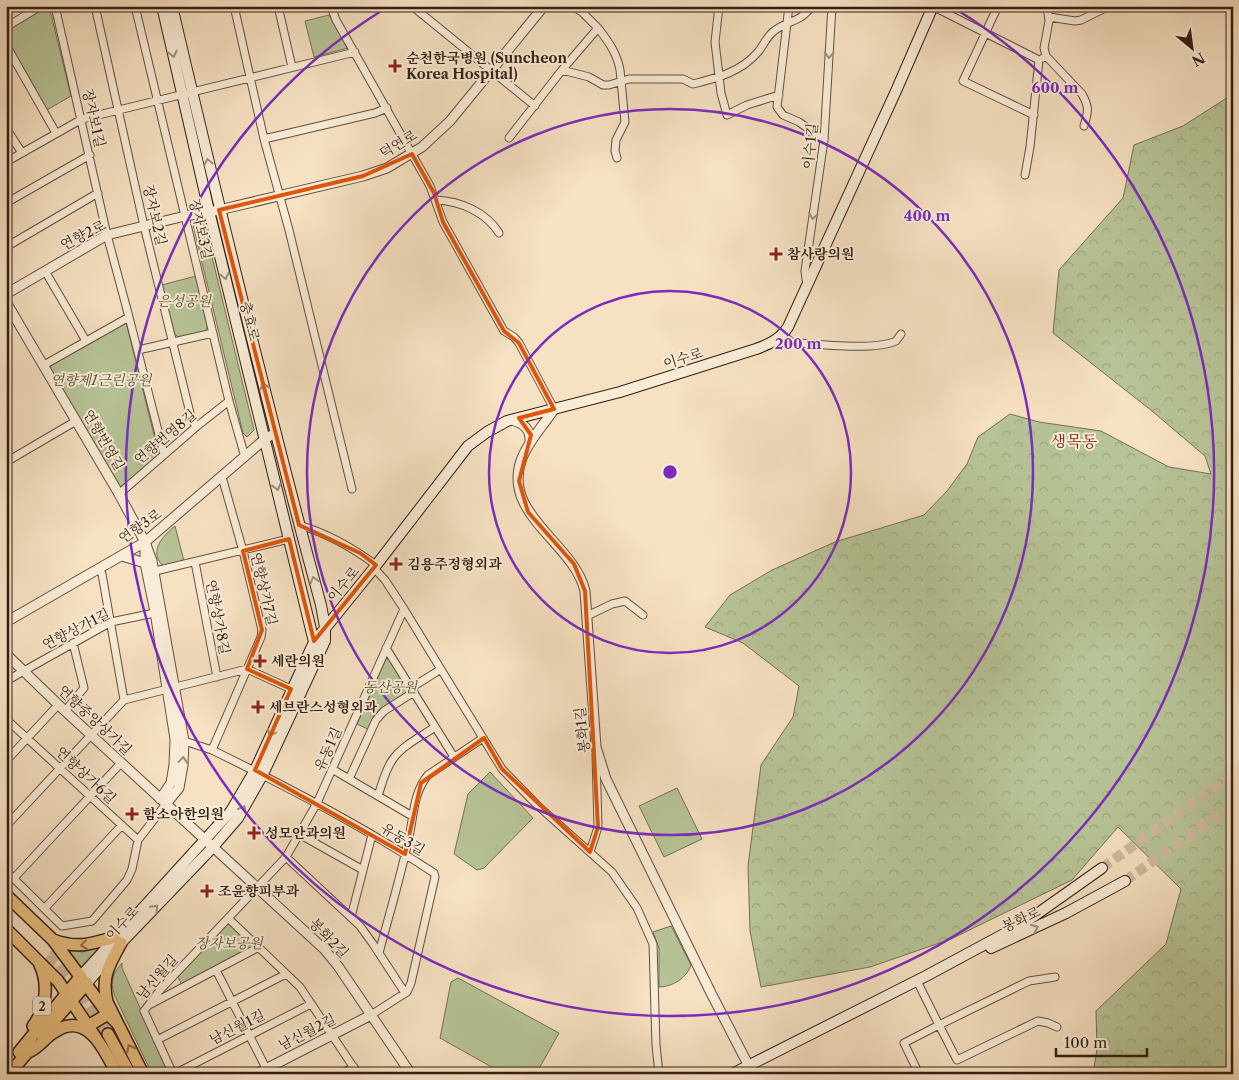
<svg xmlns="http://www.w3.org/2000/svg" width="1239" height="1080" font-family="'Libre Caslon Text','Noto Serif KR',serif">
  <style>
    .green { fill: #b7c497; stroke: #757156 }
    .forest { fill: url(#forest-crowns); stroke: #757156 }
    .lines { fill: none; stroke-linecap: round; stroke-linejoin: round }
    .secondary-tunnel { stroke: #cfba9f; stroke-width: 10; stroke-dasharray: 10 5; stroke-linecap: butt }
    .primary-tunnel { stroke: #cfba9f; stroke-width: 11; stroke-dasharray: 11 5.5; stroke-linecap: butt }
    .minor-casing { stroke: #644f40; stroke-width: 9 }
    .tertiary-casing { stroke: #644f40; stroke-width: 11 }
    .secondary-casing { stroke: #331e14; stroke-width: 12 }
    .primary-casing { stroke: #331e14; stroke-width: 14 }
    .minor { stroke: #f9ecd7; stroke-width: 7 }
    .tertiary { stroke: #f9ecd7; stroke-width: 9 }
    .secondary { stroke: #f9ecd7; stroke-width: 10 }
    .primary { stroke: #ebc081; stroke-width: 11 }
    .oneway { stroke: #a08f7f }
    .oneway2 { stroke: #8f6f4a }
    .marked { fill: none; stroke: #df560c; stroke-width: 4; stroke-linejoin: round }
    .ring { fill: none; stroke: #7b2cbf; stroke-width: 2.5 }
    .poi-dot { fill: #8f2418; stroke: #f9ecd7; stroke-width: 2 }
    .labels { text-anchor: middle; dominant-baseline: central; stroke-width: 4; stroke-linejoin: round; paint-order: stroke }
    .shield { fill: #f9ecd7; stroke: #6e5c4e; stroke-width: 1 }
    .shield-label { font-size: 12px; font-weight: bold; fill: #331e14 }
    .poi-label { font-size: 14px; font-weight: bold; fill: #331e14; stroke: #f9ecd7; text-anchor: start }
    .street-label { font-size: 14px; fill: #331e14; stroke: #f9ecd7 }
    .park-label { font-size: 14px; font-style: italic; fill: #5b503b; stroke: #f9ecd7 }
    .quarter-label { font-size: 16px; fill: #7a1f14; stroke: #f9ecd7 }
    .centre { fill: #7b2cbf; stroke: #f9ecd7; stroke-width: 2.5 }
    .ring-label { font-size: 15px; text-anchor: middle; font-weight: bold; fill: #7b2cbf; stroke: #f9ecd7; stroke-width: 4; stroke-linejoin: round; paint-order: stroke }
  </style>
  <defs>
    <pattern id="forest-crowns" width="20" height="18" patternUnits="userSpaceOnUse" patternTransform="scale(1.25)"><rect width="20" height="18" fill="#b7c497"/><path d="M2 6a3 3 0 1 1 6 0M12 15a3 3 0 1 1 6 0" fill="none" stroke="#9ea881"/></pattern>
  </defs>
  <rect width="100%" height="100%" fill="#f6e1c2"/>
  <filter id="stains"><feTurbulence type="fractalNoise" baseFrequency=".004" numOctaves="4"/><feColorMatrix values="0 0 0 0 .2 0 0 0 0 .09 0 0 0 0 .02 0 0 0 .5 -.17"/></filter>
  <radialGradient id="worn" r=".72"><stop offset=".6" stop-color="#630" stop-opacity="0"/><stop offset="1" stop-color="#630" stop-opacity=".3"/></radialGradient>
  <path class="green" d="M49,6L71,96L47,110L6,38L7,30Z
    M329,15L348,48L314,57L305,21Z
    M200,220L204,224L254,430L247,437L243,433L193,225L194,221Z
    M196,276L208,325L205,333L180,339L174,333L162,285Z
    M126,322L159,455L119,488L50,368L52,363Z
    M175,526L184,561L168,566L162,565C149,550 163,536 175,526Z
    M391,658L411,690L402,696L370,730L357,724L386,659Z
    M490,772L533,818L484,868L477,870L454,854L468,794Z
    M677,788L702,839L664,857L639,806Z
    M228,922L254,947L182,985L178,977Z
    M671,926L691,965C687,978 672,987 659,987V948L653,932Z
    M101,945L81,967L67,950L83,952Z
    M122,963V968L170,1074H152L114,994C110,980 113,973 122,963Z
    M458,978L559,1033L536,1074H504L440,1038L451,982Z"/>
  <path class="forest" d="M1233,94V1074H1093L1097,1049L1096,1011L1166,944L1181,889L1118,827L1072,880L951,939L870,967L761,987L750,931L748,866L761,765L793,717L799,686L743,643L705,627L730,595L772,570L835,542L924,515L947,491L967,464L978,437L1010,414L1039,422L1101,431L1169,467L1211,474L1205,456L1152,411L1053,333L1059,270L1123,198L1134,145L1183,126Z"/>
  <g class="lines">
    <path class="secondary-tunnel" d="M1102,868L1233,774
      M1125,881L1233,804"/>
    <path class="primary-tunnel" d="M54,950L65,974
      M45,959L66,975L83,995L108,1034"/>
    <g class="minor-casing">
      <path id="minor" d="M95,6L144,226L191,417L196,427
        M135,6L229,401L245,457
        M234,6L264,139L289,230L352,489
        M278,6L292,67
        M331,6L336,20L430,186L443,222L504,331L514,337L519,343L554,409
        M412,6L535,106
        M719,6L715,42L721,93L727,115L747,105L779,95
        M789,6L777,107L783,115L799,122L824,140
        M932,6L1039,60L1030,147L1025,175
        M998,6L963,81L1034,115
        M1049,17L1075,21L1081,20L1109,6
        M6,27L41,6
        M598,28C608,41 617,53 620,70L625,122L616,140L615,151L617,158
        M6,45L56,133
        M1046,56L1082,94C1090,108 1088,112 1084,126
        M1043,58L1046,56L1044,48L1049,21L1047,6
        M562,70L589,77L603,85H609L629,79H683L693,84C717,78 741,72 758,52C763,46 767,36 774,31C788,20 800,23 812,6
        M6,128L22,153
        M509,138L562,70L598,28L582,12L572,6
        M264,139L375,113L387,108
        M6,162L82,119L355,52
        M436,200C460,201 486,212 499,233
        M6,203L90,155
        M6,247L98,193
        M45,271L86,341
        M807,287L805,271L824,140L832,6
        M129,317L164,454
        M775,341C804,343 872,352 896,341L901,334
        M138,350L213,333
        M44,365L129,317L107,235L55,6
        M6,462L76,421
        M119,494L196,427L229,401
        M299,525C326,533 353,548 376,565
        M195,562L217,677
        M99,568L102,574L124,700
        M374,568L385,580L404,609L502,769L537,805L612,872L637,908L653,944L656,1045L659,1074
        M151,572L289,539
        M587,616L612,604L625,601L643,615
        M386,648L454,757
        M6,681L111,622L159,612
        M411,688L441,669
        M65,711L84,688L73,643
        M6,719L138,840L166,804
        M181,740L212,750L261,637L262,630L243,551L222,477
        M212,750C288,787 363,826 434,873L435,877L411,983L407,992L371,1015
        M6,761L58,705
        M332,769L412,816
        M349,779L376,720L384,711L414,692
        M378,796C382,784 385,770 393,759C403,745 422,736 435,727
        M6,826L124,700L247,669L291,689
        M299,834L363,870
        M590,852L598,827L596,754
        M286,857L360,926L373,944L405,993
        M6,871L62,926L92,921L127,880L132,869L138,840
        M14,878L121,763
        M45,908L122,825
        M351,917L372,835
        M228,918L300,987L358,1074
        M379,953C389,915 401,876 409,837C414,815 413,793 428,775L483,738
        M216,970L269,1074
        M1055,977L1029,981L939,1025L957,1060L1038,1021L1048,1023L1057,1027
        M917,981L939,1025L904,1043L919,1074
        M151,1004L259,947
        M144,1011L160,990L286,857L317,803L404,609
        M144,1011L173,1074
        M157,1040L286,974
        M174,1074L311,1004
        M341,1074L354,1067"/>
    </g>
    <g class="tertiary-casing">
      <path id="tertiary" d="M6,294L107,235L185,216L219,210L363,176L387,168L422,147L450,121L544,6
        M6,302L119,494L145,542L152,561L184,741L183,765L179,788L166,804
        M554,409C544,425 529,440 522,458C500,514 574,543 585,591L596,747L606,779L711,993L753,1074
        M511,420C524,423 531,429 530,443
        M145,547V563L155,612L175,739L174,765L171,783L160,799
        M122,556L145,563
        M6,622L145,542L265,439L275,433
        M6,654L65,711L324,949L338,966L411,1074
        M256,1074L371,1015"/>
    </g>
    <g class="secondary-casing">
      <path id="secondary" d="M162,6L209,211L314,642
        M991,948L1066,913L1125,881
        M81,976L231,811L255,770L314,642L374,568L468,446L487,432L507,421L620,392L756,349C770,344 780,339 788,327L896,91L933,6
        M87,983L121,943L213,847L238,818L263,774L325,641V627L321,605C267,407 219,207 172,6
        M732,1074L926,976L1017,927L1037,914L1102,868"/>
    </g>
    <g class="primary-casing">
      <path id="primary" d="M6,895L53,940L108,1014L117,1023
        M6,929L58,981L96,1038
        M53,940C78,949 91,944 115,937
        M121,943C109,965 101,977 107,1002L143,1074
        M33,1026C46,1009 49,984 40,965
        M88,1026L108,1014
        M108,1034L130,1074
        M42,1035L87,983
        M19,1052L81,976
        M28,1052C41,1047 44,1037 56,1031C88,1011 105,1051 117,1074
        M9,1074L32,1047"/>
    </g>
    <use href="#minor" class="minor"/>
    <use href="#tertiary" class="tertiary"/>
    <use href="#secondary" class="secondary"/>
    <use href="#primary" class="primary"/>
  </g>
  <defs><path id="oneway-chevron" d="M-2-3.5L2.5 0L-2 3.5" fill="none" stroke-width="1.6" stroke-linecap="round" stroke-linejoin="round" transform="scale(1.25)"/></defs>
  <g class="oneway">
    <use href="#oneway-chevron" transform="translate(173 54) rotate(77)"/>
    <use href="#oneway-chevron" transform="translate(829 55) rotate(93)"/>
    <use href="#oneway-chevron" transform="translate(208 162) rotate(-103)"/>
    <use href="#oneway-chevron" transform="translate(813 216) rotate(99)"/>
    <use href="#oneway-chevron" transform="translate(225 276) rotate(76)"/>
    <use href="#oneway-chevron" transform="translate(264 386) rotate(-104)"/>
    <use href="#oneway-chevron" transform="translate(277 487) rotate(76)"/>
    <use href="#oneway-chevron" transform="translate(314 580) rotate(-105)"/>
    <use href="#oneway-chevron" transform="translate(271 733) rotate(114)"/>
    <use href="#oneway-chevron" transform="translate(183 760) rotate(-85)"/>
    <use href="#oneway-chevron" transform="translate(243 809) rotate(-60)"/>
    <use href="#oneway-chevron" transform="translate(155 908) rotate(-46)"/>
    <use href="#oneway-chevron" transform="translate(1035 928) rotate(-25)"/>
  </g>
  <g class="oneway2">
    <use href="#oneway-chevron" transform="translate(84 945) rotate(173)"/>
    <use href="#oneway-chevron" transform="translate(130 1048) rotate(-117)"/>
  </g>
  <path class="marked" d="M412,154L434,193L443,222L504,331L519,343L554,409L519,418L531,435L519,481L528,512L574,564L585,591L598,827L590,852L502,769L484,738L421,783L405,854L255,770L291,689L247,669L262,630L243,551L289,539L314,641L376,565L360,553L299,525L219,210L363,176Z"/>
  <g class="ring">
    <circle cx="670" cy="472" r="181"/>
    <circle cx="670" cy="472" r="363"/>
    <path d="M954 8A544 544 0 1 1 386 8"/>
  </g>
  <g class="poi-dot">
    <path d="M392.5 58.5h5v5h5v5h-5v5h-5v-5h-5v-5h5z"/>
    <path d="M773.5 246.5h5v5h5v5h-5v5h-5v-5h-5v-5h5z"/>
    <path d="M393.5 556.5h5v5h5v5h-5v5h-5v-5h-5v-5h5z"/>
    <path d="M257.5 653.5h5v5h5v5h-5v5h-5v-5h-5v-5h5z"/>
    <path d="M255.5 699.5h5v5h5v5h-5v5h-5v-5h-5v-5h5z"/>
    <path d="M129.5 806.5h5v5h5v5h-5v5h-5v-5h-5v-5h5z"/>
    <path d="M251.5 825.5h5v5h5v5h-5v5h-5v-5h-5v-5h5z"/>
    <path d="M204.5 883.5h5v5h5v5h-5v5h-5v-5h-5v-5h5z"/>
  </g>
  <g class="labels">
    <rect class="shield" x="33" y="996.5" width="18" height="19" rx="4"/>
    <g class="shield-label">
      <text x="42" y="1006">2</text>
    </g>
    <g class="poi-label">
      <text x="406" y="58">순천한국병원 (Suncheon<tspan x="406" dy="16">Korea Hospital)</tspan></text>
      <text x="787" y="254">참사랑의원</text>
      <text x="407" y="564">김용주정형외과</text>
      <text x="271" y="661">세란의원</text>
      <text x="269" y="707">세브란스성형외과</text>
      <text x="143" y="814">함소아한의원</text>
      <text x="265" y="833">성모안과의원</text>
      <text x="218" y="891">조윤향피부과</text>
    </g>
    <g class="street-label">
      <text transform="translate(94 118) rotate(77)">장자보1길</text>
      <text transform="translate(398 144) rotate(-31)">덕연로</text>
      <text transform="translate(810 146) rotate(-84)">이수1길</text>
      <text transform="translate(155 215) rotate(77)">장자보2길</text>
      <text transform="translate(201 229) rotate(77)">장자보3길</text>
      <text transform="translate(83 235) rotate(-27)">연향2로</text>
      <text transform="translate(250 321) rotate(76)">충효로</text>
      <text transform="translate(683 358) rotate(-17)">이수로</text>
      <text transform="translate(165 437) rotate(-40)">연향번영8길</text>
      <text transform="translate(104 440) rotate(60)">연향번영길</text>
      <text transform="translate(140 526) rotate(-35)">연향3로</text>
      <text transform="translate(343 584) rotate(-50)">이수로</text>
      <text transform="translate(264 589) rotate(77)">연향상가7길</text>
      <text transform="translate(218 617) rotate(79)">연향상가8길</text>
      <text transform="translate(76 629) rotate(-27)">연향상가1길</text>
      <text transform="translate(95 720) rotate(43)">연향중앙상가길</text>
      <text transform="translate(582 730) rotate(-96)">봉화1길</text>
      <text transform="translate(328 749) rotate(-66)">유동1길</text>
      <text transform="translate(86 775) rotate(43)">연향상가6길</text>
      <text transform="translate(403 839) rotate(31)">유동3길</text>
      <text transform="translate(1021 919) rotate(-25)">봉화로</text>
      <text transform="translate(122 923) rotate(-47)">이수로</text>
      <text transform="translate(329 938) rotate(46)">봉화2길</text>
      <text transform="translate(157 977) rotate(-49)">남신월길</text>
      <text transform="translate(237 1027) rotate(-27)">남신월1길</text>
      <text transform="translate(307 1032) rotate(-27)">남신월2길</text>
    </g>
    <g class="park-label">
      <text x="184" y="301">은성공원</text>
      <text x="101" y="380">연향제1근린공원</text>
      <text x="390" y="687">동산공원</text>
      <text x="229" y="943">장자보공원</text>
    </g>
    <g class="quarter-label">
      <text x="1074" y="441">생목동</text>
    </g>
  </g>
  <circle cx="670" cy="472" r="8" class="centre"/>
  <g class="ring-label">
    <text x="1055" y="93">600 m</text>
    <text x="927" y="221">400 m</text>
    <text x="798" y="349">200 m</text>
  </g>
  <rect width="1239" height="1080" fill="none" stroke="#f6e1c2" stroke-width="25"/>
  <rect x="8" y="8" width="1224" height="1065" fill="none" stroke="#331e14" stroke-width="2.5"/>
  <rect x="12" y="12" width="1214" height="1055" fill="none" stroke="#331e14"/>
  <g transform="translate(1192 48) rotate(151)" stroke="#f9ecd7" stroke-width="4" paint-order="stroke">
  <path d="M0-4L9 19L0 12L-9 19Z" fill="#331e14"/>
  <text y="-8" font-size="14" font-weight="bold" text-anchor="middle" fill="#331e14">N</text>
  </g>
  <path d="M1056 1048v8h91v-8" fill="none" stroke="#331e14" stroke-width="2.5"/>
  <text x="1064" y="1048" font-size="15" fill="#331e14" stroke="#f9ecd7" stroke-width="4" paint-order="stroke">100 m</text>
  <rect width="100%" height="100%" filter="url(#stains)"/>
  <rect width="100%" height="100%" fill="url(#worn)"/>
</svg>
